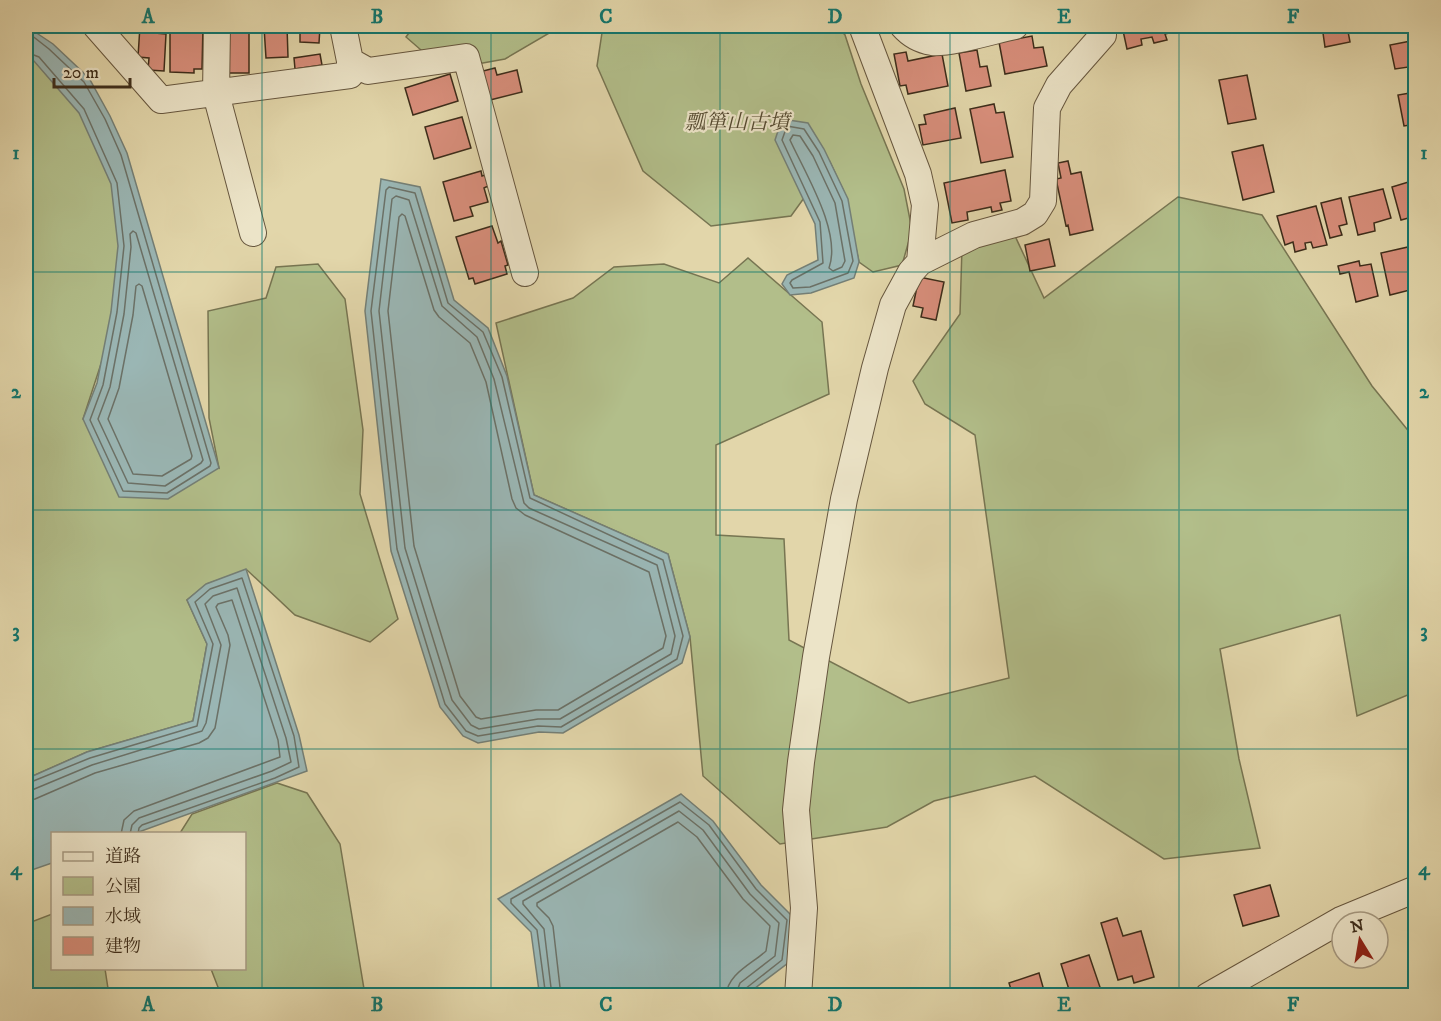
<svg xmlns="http://www.w3.org/2000/svg" width="1441" height="1021" font-family="'IM FELL DW Pica','Noto Serif JP',serif">
  <style>
    .green { fill: #b2be8a; stroke: #777552; stroke-width: 1.5 }
    .water { fill: #9ab6b4; stroke: #747f76; stroke-width: 1.5 }
    .lines { fill: none; stroke-linecap: round; stroke-linejoin: round }
    .shore { stroke: #6b7167; stroke-width: 1.5 }
    .building { fill: #d88e7b; stroke: #3c2c1a; stroke-width: 1.5 }
    .minor-casing { stroke: #66563e; stroke-width: 28 }
    .minor { stroke: #ece4c8; stroke-width: 26 }
    .grid { fill: none; stroke: #0f766e; stroke-width: 1.5; stroke-opacity: 0.55 }
    .labels { text-anchor: middle; dominant-baseline: central; stroke-width: 4.5; stroke-linejoin: round; paint-order: stroke }
    .park-label { font-size: 21px; font-style: italic; fill: #544930; stroke: #ece4c8 }
    .neatline { fill: none; stroke: #0f766e; stroke-width: 2 }
    .grid-label { font-size: 20px; text-anchor: middle; font-weight: bold; fill: #0f766e }
  </style>
  <rect width="100%" height="100%" fill="#e2d6aa"/>
  <filter id="stains"><feTurbulence type="fractalNoise" baseFrequency=".00333" numOctaves="4"/><feColorMatrix values="0 0 0 0 .2 0 0 0 0 .09 0 0 0 0 .02 0 0 0 .5 -.17"/></filter>
  <radialGradient id="worn" r=".72"><stop offset=".6" stop-color="#630" stop-opacity="0"/><stop offset="1" stop-color="#630" stop-opacity=".3"/></radialGradient>
  <path class="green" d="M414,26H837L845,35L861,84L904,189L912,230L902,265L873,272L859,262L844,192L830,162L791,216L711,226L643,171L597,66L603,26L556,29L505,59L444,70L406,37Z
    M26,55L81,94L144,232L83,419L219,468L209,418L208,311L266,298L276,267L318,264L345,299L363,430L360,494L398,619L370,642L295,615L247,570L207,584L187,600L207,644L193,721L87,752L26,779Z
    M1178,197L1262,215L1372,386L1415,439V692L1357,716L1340,615L1220,649L1239,759L1260,848L1164,859L1035,776L934,801L887,827L780,844L703,776L690,637L668,554L534,495L496,323L573,298L614,267L664,264L719,283L748,258L822,322L829,394L716,445V535L784,539L789,640L909,703L1009,678L975,435L925,404L913,381L960,314L962,247L1015,236L1044,298Z
    M277,783L307,793L340,844L365,995H221L211,969L244,968V834L180,833L192,814Z
    M52,914V968L105,969L109,995H26V924Z"/>
  <path class="water" d="M26,26L53,44L89,78L110,116L127,153L219,468L168,499L119,497L83,419L97,383L111,312L118,246L111,184L79,113L34,61L26,57Z
    M782,119L808,123L824,149L848,199L859,262L854,278L811,293L790,295L782,284L787,275L818,260L815,224L775,140Z
    M381,179L420,187L454,300L488,328L507,376L534,495L668,554L690,637L682,663L563,733L539,732L478,743L463,736L440,707L391,551L365,311Z
    M246,569L299,735L307,771L136,833L52,834V863L26,872V779L87,752L193,721L207,644L187,600L206,584Z
    M681,794L713,821L761,885L794,918L788,963L746,995H535L539,991L531,932L498,899Z"/>
  <g class="lines">
    <path class="shore" d="M26,31L49,49L84,82L105,119L121,155L211,463L210,466L167,493L123,491L90,420L103,385L117,312L124,246L117,183L84,109L39,57L26,52
      M787,126L804,129L819,152L842,201L853,261L848,273L810,287L793,288L790,283L792,280L823,263L820,222L782,140Z
      M793,135L800,136L813,156L835,203L845,261L842,267L833,271L829,268C842,232 805,173 790,140Z
      M389,187L415,193L448,303L483,332L502,377L530,498L663,560L683,636L677,659L561,727L538,726L478,736L466,731L445,704L397,549L371,311L386,190Z
      M396,196L409,200L442,306L477,337L494,379L524,503L529,508L657,565L675,636L671,654L560,719H538L479,729L471,725L452,700L405,548L379,311L392,199Z
      M402,214L405,216L434,310L439,317L470,343L486,382L512,499L516,508L525,515L649,572L666,636L663,648L558,710H536L481,719L476,717L460,696L414,546L388,311L399,217Z
      M133,231L136,233L203,460L201,463L165,486L128,483L98,419L110,387L124,314L131,247L130,234Z
      M139,284L142,286L192,456L191,459L162,476L133,474L108,419L119,388L133,315L136,286Z
      M26,784L90,758L197,726L213,644L195,602L210,589L242,578L294,736L299,767L275,778L142,825L139,828L138,834
      M26,791L32,790L92,765L202,731L206,723L221,645L205,604L213,596L237,588L286,738L291,762L272,771L139,818L132,825L130,834
      M26,800L35,799L95,773L199,743L208,738L215,728L230,645L228,635L216,607L218,604L232,600L278,740L280,757L134,811L124,820L121,834
      M543,996L545,990L537,930L511,903V899L680,802L709,825L756,889L787,920L782,960L745,989L743,996
      M552,996L544,929L523,904V901L679,811L703,830L750,894L779,923L775,956L740,983L735,996
      M561,996L553,926L549,918L537,906V903L678,822L697,837L743,899L770,926L766,951C752,964 727,974 726,996"/>
  </g>
  <path class="building" d="M140,26L156,27L155,33L166,34L164,71L148,70L149,58L138,57Z
    M170,26H203L202,69H194V73L170,72Z
    M227,26H249V73H228Z
    M287,26L288,57L266,58L264,27Z
    M300,26L320,27L319,43L300,42Z
    M1122,26H1194L1195,31L1186,33L1185,29L1165,34L1167,40L1154,43L1152,37L1141,39L1142,45L1127,49Z
    M1322,26H1347L1350,42L1325,47Z
    M1385,26H1416L1386,32Z
    M1032,36L1034,48L1043,47L1047,66L1005,74L999,42Z
    M1416,40V69L1415,66L1395,69L1390,45Z
    M977,50L980,67L987,66L991,86L966,91L959,53Z
    M906,52L908,61L942,54L948,86L908,94L906,85L900,86L894,54Z
    M320,54L322,65L295,69L294,58Z
    M495,68L497,75L517,70L522,92L490,100L483,71Z
    M450,74L458,101L413,115L405,88Z
    M1247,75L1256,119L1228,124L1219,80Z
    M1416,92V124L1404,126L1398,95Z
    M994,104L996,113L1004,112L1013,157L981,163L970,109Z
    M955,108L961,138L923,145L919,125L926,124L924,115Z
    M462,117L471,148L434,159L425,127Z
    M1416,142V163L1412,143Z
    M1263,145L1274,192L1243,200L1232,152Z
    M1068,161L1071,174L1081,172L1093,230L1070,235L1068,225L1066,226L1056,179L1061,178L1058,163Z
    M1005,170L1011,201L1000,203L1002,210L992,212L991,207L967,212L968,220L952,223L944,183Z
    M481,171L482,176L485,175L488,186L484,188L488,202L470,207L473,216L454,221L443,182Z
    M1415,180L1416,216L1401,220L1392,187Z
    M1383,189L1391,218L1374,223L1375,231L1358,235L1349,197Z
    M1341,198L1347,224L1339,226L1342,235L1330,238L1321,203Z
    M1316,206L1327,245L1313,248L1311,242L1305,243L1306,249L1295,252L1293,242L1285,245L1277,216Z
    M492,226L498,243L501,241L508,265L505,266L507,274L475,284L473,278L469,279L456,237Z
    M1049,239L1055,266L1030,271L1025,245Z
    M1408,247L1414,279L1408,280L1410,290L1390,295L1381,253Z
    M1359,261L1360,266L1371,264L1378,296L1356,302L1349,272L1340,274L1338,266Z
    M919,277L944,282L936,320L921,317L923,308L913,306Z
    M1270,885L1279,916L1243,926L1234,895Z
    M1117,918L1123,936L1141,931L1154,977L1134,983L1132,976L1118,980L1101,923Z
    M1089,955L1103,996H1071L1061,964Z
    M1039,973L1045,994L1013,996L1009,983Z"/>
  <g class="lines">
    <g class="minor-casing">
      <path id="minor" d="M96,26L161,100L350,75V61L343,26
        M217,26L216,94L253,233
        M903,26C910,34 920,40 932,42C950,44 995,30 1015,26
        M350,61L368,71L466,57L525,273
        M920,262L974,235L1022,222L1035,214L1043,201L1047,108L1059,85L1103,35V26
        M798,996L804,908L796,810L801,762L816,657L844,499L875,368L893,305L911,272L920,262L925,205L918,174L862,26
        M1208,996L1341,920L1416,889"/>
    </g>
    <use href="#minor" class="minor"/>
  </g>
  <path class="grid" d="M262,26V996M491,26V996M720,26V996M950,26V996M1179,26V996M26,272H1416M26,510H1416M26,749H1416"/>
  <g class="labels">
    <g class="park-label">
      <text x="737" y="123">瓢箪山古墳</text>
    </g>
  </g>
  <rect width="1441" height="1021" fill="none" stroke="#e2d6aa" stroke-width="66"/>
  <rect x="51" y="832" width="195" height="138" fill="#ece4c8" stroke="#a69a82" stroke-width="1.5"/>
  <rect x="63" y="852" width="30" height="9" fill="#ece4c8" stroke="#a69a82" stroke-width="1.5"/>
  <text x="105" y="862" font-size="18" fill="#3c2c1a">道路</text>
  <rect x="63" y="877" width="30" height="18" fill="#b2be8a" stroke="#a69a82" stroke-width="1.5"/>
  <text x="105" y="892" font-size="18" fill="#3c2c1a">公園</text>
  <rect x="63" y="907" width="30" height="18" fill="#9ab6b4" stroke="#a69a82" stroke-width="1.5"/>
  <text x="105" y="922" font-size="18" fill="#3c2c1a">水域</text>
  <rect x="63" y="937" width="30" height="18" fill="#d88e7b" stroke="#a69a82" stroke-width="1.5"/>
  <text x="105" y="952" font-size="18" fill="#3c2c1a">建物</text>
  <g transform="translate(1360 940) rotate(349)"><circle r="28" fill="#ece4c8" stroke="#a69a82" stroke-width="1.5"/>
  <path d="M0-4.5L10 22L0 15L-10 22Z" fill="#8f2418"/>
  <text y="-9" font-size="16" font-weight="bold" text-anchor="middle" fill="#3c2c1a">N</text>
  </g>
  <path d="M54 78v9h76v-9" fill="none" stroke="#3c2c1a" stroke-width="3"/>
  <text x="63" y="78" font-size="18" fill="#3c2c1a" stroke="#ece4c8" stroke-width="4.5" paint-order="stroke">20 m</text>
  <rect x="33" y="33" width="1375" height="955" class="neatline"/>
  <g class="grid-label">
    <text x="148" y="23">A</text>
    <text x="377" y="23">B</text>
    <text x="606" y="23">C</text>
    <text x="835" y="23">D</text>
    <text x="1064" y="23">E</text>
    <text x="1293" y="23">F</text>
    <text x="16" y="159">1</text>
    <text x="1424" y="159">1</text>
    <text x="16" y="398">2</text>
    <text x="1424" y="398">2</text>
    <text x="16" y="637">3</text>
    <text x="1424" y="637">3</text>
    <text x="16" y="875">4</text>
    <text x="1424" y="875">4</text>
    <text x="148" y="1011">A</text>
    <text x="377" y="1011">B</text>
    <text x="606" y="1011">C</text>
    <text x="835" y="1011">D</text>
    <text x="1064" y="1011">E</text>
    <text x="1293" y="1011">F</text>
  </g>
  <rect width="100%" height="100%" filter="url(#stains)"/>
  <rect width="100%" height="100%" fill="url(#worn)"/>
</svg>
